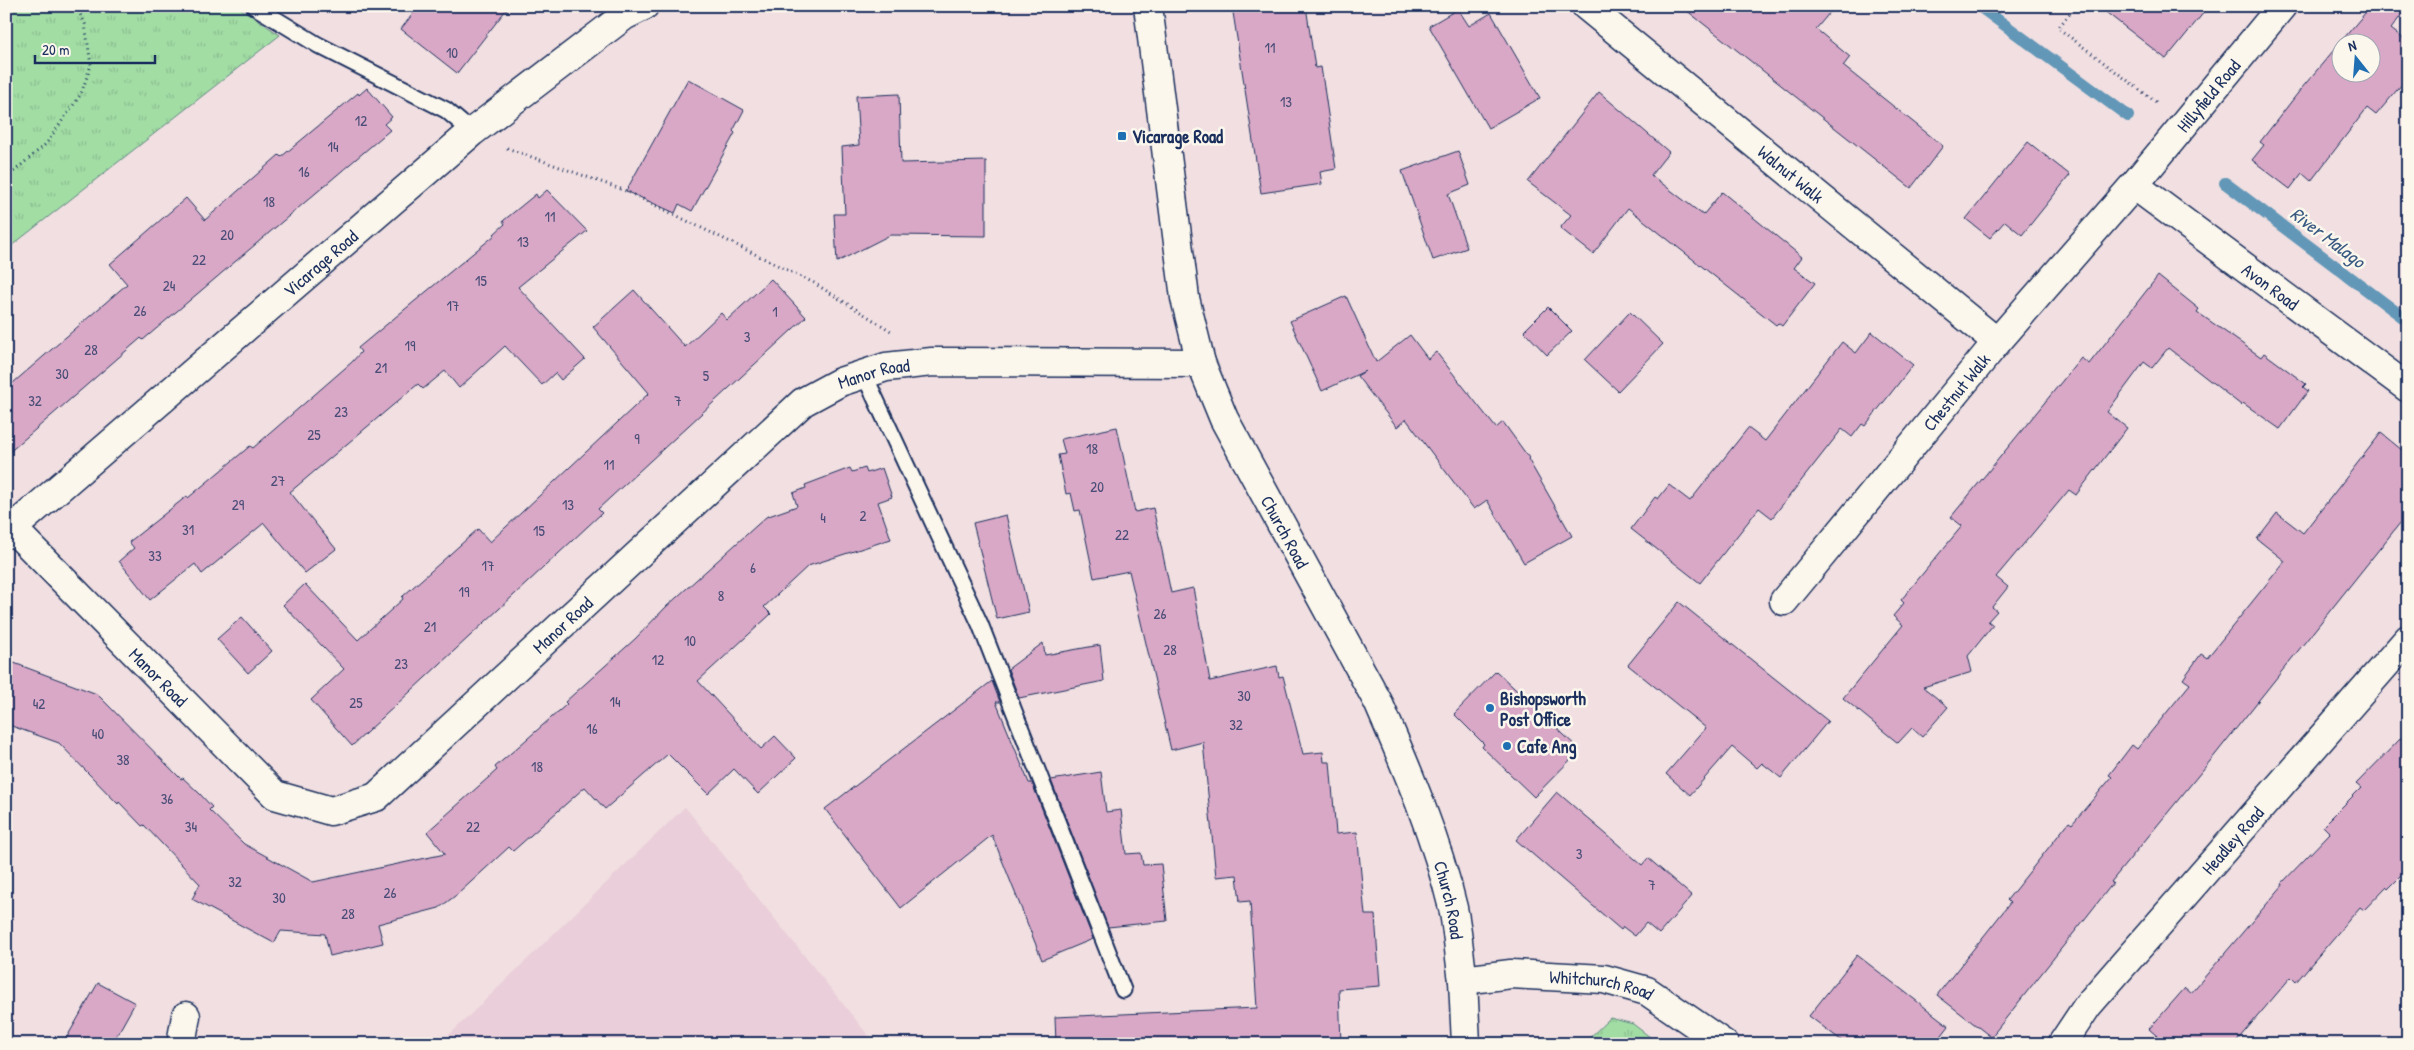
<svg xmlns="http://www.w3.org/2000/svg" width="2414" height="1050" font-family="'Patrick Hand',sans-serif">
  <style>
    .built { fill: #eaced9 }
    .grass { fill: url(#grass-tufts); stroke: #5e8681 }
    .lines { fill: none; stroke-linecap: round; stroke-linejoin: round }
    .stream { stroke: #6297b7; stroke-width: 12 }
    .building { fill: #d9a8c6; stroke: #1b2f5e; fill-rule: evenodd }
    .service-casing { stroke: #1b2f5e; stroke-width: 19 }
    .minor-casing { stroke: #1b2f5e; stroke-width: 31 }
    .tertiary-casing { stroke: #1b2f5e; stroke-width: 31 }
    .path { stroke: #1b2f5e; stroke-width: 3; stroke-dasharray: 1 4; stroke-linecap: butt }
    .service { stroke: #fbf7ec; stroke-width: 15 }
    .minor { stroke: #fbf7ec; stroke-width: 28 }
    .tertiary { stroke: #fbf7ec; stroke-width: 28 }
    .poi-dot { fill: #1f6fb2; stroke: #fbf7ec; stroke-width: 2 }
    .labels { text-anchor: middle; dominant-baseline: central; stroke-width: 5; stroke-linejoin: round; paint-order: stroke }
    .number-label { font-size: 15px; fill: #4a4d78 }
    .street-label { font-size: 18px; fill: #1b2f5e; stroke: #fbf7ec }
    .poi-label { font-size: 18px; font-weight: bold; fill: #1b2f5e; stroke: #fbf7ec; text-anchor: start }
    .water-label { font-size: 19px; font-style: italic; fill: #395a83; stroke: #fbf7ec }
  </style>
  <defs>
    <pattern id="grass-tufts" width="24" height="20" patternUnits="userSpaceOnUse" patternTransform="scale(1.25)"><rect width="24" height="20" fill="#a2dda4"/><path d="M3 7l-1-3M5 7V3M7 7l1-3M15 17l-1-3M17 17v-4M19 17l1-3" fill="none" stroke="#8bbe90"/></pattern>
  </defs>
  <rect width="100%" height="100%" fill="#f1dfe1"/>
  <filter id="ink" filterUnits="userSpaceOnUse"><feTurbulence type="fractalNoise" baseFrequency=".02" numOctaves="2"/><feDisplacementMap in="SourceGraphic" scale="10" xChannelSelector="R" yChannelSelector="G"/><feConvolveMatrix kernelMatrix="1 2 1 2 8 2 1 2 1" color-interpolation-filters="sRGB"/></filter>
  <g filter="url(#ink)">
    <path class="built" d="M685,807L875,1044H440Z"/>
    <path class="grass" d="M6,6H237L280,35L6,250Z
      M1610,1018L1633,1024L1659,1044H1583Z"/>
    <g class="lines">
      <path class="stream" d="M1979,6L2128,116
        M2225,183L2408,321"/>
    </g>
    <path class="building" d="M419,6H509L457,73L401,29Z
      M1232,6H1306L1315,68L1321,67L1336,169L1320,172L1322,184L1261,193Z
      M1681,6H1835L1816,29L1850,57L1843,66L1943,146L1911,188Z
      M2098,6H2209L2166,59Z
      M2371,6H2408L2391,29L2408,42V77L2376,115L2367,108L2311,181L2302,173L2290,189L2252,160L2264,145L2260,142L2301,89ZM2342,42H2372V72H2342Z
      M1458,9L1469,26L1491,13L1540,98L1488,128L1429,26Z
      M688,79L744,110L733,131L735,133L692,211L679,204L675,213L626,191Z
      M367,88L392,117L384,124L390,130L143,340L141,338L6,455V389L127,284L110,264L186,198L205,220L279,155L281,157L358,93L359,95Z
      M1599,92L1669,152L1651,175L1703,215L1722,192L1802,257L1794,268L1815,283L1782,326L1778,323L1776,325L1628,208L1593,254L1560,228L1571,215L1528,182Z
      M899,94L901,163L986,161V236L890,235L837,262L834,214H845L842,147L859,145L856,96Z
      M2028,142L2070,175L2022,235L2005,221L1990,238L1966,219Z
      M1458,151L1470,185L1448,194L1467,248L1433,260L1402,171Z
      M547,190L587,231L518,287L585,359L561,380L555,373L542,385L505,346L459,388L445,371L423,389L418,384L290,492L336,549L305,573L264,523L202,574L195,564L150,600L119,561L134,548L129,542L187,496L188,498L250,446L253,448L352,362L361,352L358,348L495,235L494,234L505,224L503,221L536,194L538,198Z
      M2158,276L2199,309L2197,312L2261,357L2264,353L2306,384L2303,387L2308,391L2280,429L2243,403L2241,405L2168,348L2152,368L2144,362L2107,412L2127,428L2076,495L2069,490L1996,577L2008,587L1992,607L1997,611L1988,621L1993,625L1968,656L1972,672L1923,687L1948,707L1922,737L1912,728L1898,743L1843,698L1903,625L1893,616L1904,603L1901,600L1962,526L1951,517L2081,358L2089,364Z
      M771,279L806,317L598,509L602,513L352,746L311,700L344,669L283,605L305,584L358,640L403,599L402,597L478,529L490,542L649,393L593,327L634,290L685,347L721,313L727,320Z
      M1346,296L1376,362L1410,335L1428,359L1436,352L1496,428L1503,422L1529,458L1528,459L1572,536L1524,563L1487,500L1474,509L1406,419L1397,427L1357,376L1365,371L1322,391L1290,321Z
      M1548,307L1572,331L1547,355L1524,331Z
      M1630,312L1663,344L1618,391L1585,360Z
      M1872,332L1913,365L1865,426L1862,424L1852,437L1842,429L1772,518L1759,508L1700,583L1631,529L1655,497L1658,499L1669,485L1690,501L1748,428L1765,441L1842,342L1856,353Z
      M1117,427L1135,512L1153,508L1171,593L1193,588L1210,681L1277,666L1279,677L1283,676L1303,754L1323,752L1324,762H1330L1336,834L1357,832L1365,915H1375L1380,986L1339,989L1341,1044H1277V1040L1185,1044H1056L1055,1017L1257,1008L1250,901L1240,902L1237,875L1216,877L1203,742L1171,750L1129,571L1094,578L1080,510L1075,511L1071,493L1066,494L1058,455L1065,454L1061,439Z
      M2381,433L2408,455V513L2215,755L2111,882L2113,883L2088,915L1991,1037L1937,995L2010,903L2007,900L2069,822L2072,824L2112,777L2109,775L2132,745L2137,749L2190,684L2183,679L2201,654L2207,658L2285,561L2257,539L2277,513L2303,533Z
      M850,468L852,472L865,468L867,473L882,468L892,497L878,502L891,539L808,566L764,607L771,614L698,681L761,749L775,736L796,758L758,794L734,769L708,794L668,754L605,809L585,787L513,851L509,847L459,893L439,908L378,924L383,943L330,956L325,934L281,931L274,943L192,899L200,884L144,825L142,826L119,802L118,804L59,743L6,724V660L97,694L181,779L183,778L199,793L212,807L209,810L244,844L313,882L445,854L427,832L497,770L495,767L567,704L565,702L635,639L666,607L766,517L797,506L793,493L806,488L805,485Z
      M1006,515L1029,612L997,619L973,523Z
      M1679,602L1828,721L1781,778L1762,763L1757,768L1732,747L1690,795L1666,774L1706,728L1628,665Z
      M242,617L272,651L248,673L217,639Z
      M1043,643L1045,655L1100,645L1104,681L1019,698L1008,669Z
      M1496,671L1580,750L1534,797L1482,747L1484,744L1454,714Z
      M992,681L1000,702H996L1029,783H1032L1093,939L1042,960L992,835L901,908L825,809Z
      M2408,731V869L2388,889L2386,887L2364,910L2360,907L2296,982L2291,977L2234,1044H2166L2149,1029L2185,988L2191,993L2283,885L2282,883L2330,833L2323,826L2361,788L2356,784Z
      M1101,772L1106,812L1121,810L1126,854L1141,853L1143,865L1161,864L1167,921L1108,927L1051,780Z
      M1557,792L1642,865L1648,858L1692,896L1659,934L1646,923L1635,936L1623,927L1621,930L1516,840Z
      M1857,955L1949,1026L1935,1044H1846L1809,1016Z
      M98,983L135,1003L112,1044H63Z"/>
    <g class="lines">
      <g class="service-casing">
        <path id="service" d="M254,6L318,45L446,110L472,132
          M864,374L980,624L1123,990"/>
      </g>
      <g class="minor-casing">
        <g id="minor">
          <path id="s1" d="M1586,6L1997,342"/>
          <path id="s2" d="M2134,185L2408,388"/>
          <path id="s3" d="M12,528L275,795L331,811L376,797L803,402L840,382L886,367L932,362L1201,363"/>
          <path id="s4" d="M6,534L472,132L624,16L644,6"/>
          <path id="s5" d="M1784,601L1997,342L2134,185L2282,6"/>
          <path d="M1463,980L1466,1044"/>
          <path d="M181,1044L186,1016"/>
          <path id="s6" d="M2062,1044L2088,1005L2408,639"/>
        </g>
      </g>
      <g class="tertiary-casing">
        <g id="tertiary">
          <path id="s7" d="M1148,6L1185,298L1201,363L1224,419L1378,702C1407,769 1436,837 1453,908C1458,931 1459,956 1463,980L1511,974L1604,979L1647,991L1724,1044"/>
        </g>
      </g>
      <path class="path" d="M2076,6L2058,28L2156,102
        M507,148L626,191L814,283L891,331
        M6,178L46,144L81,94L91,65L85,24L76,6"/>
      <use href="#service" class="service"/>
      <use href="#minor" class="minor"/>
      <use href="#tertiary" class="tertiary"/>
    </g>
  </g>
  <g class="poi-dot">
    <rect x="1117" y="131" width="10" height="10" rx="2.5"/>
    <circle cx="1490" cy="708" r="5"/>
    <circle cx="1507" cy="746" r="5"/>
  </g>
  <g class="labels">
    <g class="number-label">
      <text x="1270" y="47">11</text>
      <text x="452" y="52">10</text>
      <text x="1286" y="101">13</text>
      <text x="361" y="120">12</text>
      <text x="333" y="146">14</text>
      <text x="304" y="171">16</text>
      <text x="269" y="201">18</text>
      <text x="550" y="216">11</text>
      <text x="227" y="234">20</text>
      <text x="523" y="241">13</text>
      <text x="199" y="259">22</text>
      <text x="481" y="280">15</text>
      <text x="169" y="285">24</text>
      <text x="453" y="305">17</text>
      <text x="140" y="310">26</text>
      <text x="775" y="311">1</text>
      <text x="747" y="336">3</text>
      <text x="410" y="345">19</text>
      <text x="91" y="349">28</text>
      <text x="381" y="367">21</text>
      <text x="62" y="373">30</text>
      <text x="706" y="375">5</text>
      <text x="35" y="400">32</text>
      <text x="678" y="400">7</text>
      <text x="341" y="411">23</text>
      <text x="314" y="434">25</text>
      <text x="637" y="438">9</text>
      <text x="1092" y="448">18</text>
      <text x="609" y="464">11</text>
      <text x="278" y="480">27</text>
      <text x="1097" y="486">20</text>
      <text x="238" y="504">29</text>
      <text x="568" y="504">13</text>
      <text x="863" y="515">2</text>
      <text x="823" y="517">4</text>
      <text x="188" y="529">31</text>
      <text x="539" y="530">15</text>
      <text x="1122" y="534">22</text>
      <text x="155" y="555">33</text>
      <text x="488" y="565">17</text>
      <text x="753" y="567">6</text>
      <text x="464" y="591">19</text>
      <text x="721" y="595">8</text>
      <text x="1160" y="613">26</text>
      <text x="430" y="626">21</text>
      <text x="690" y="640">10</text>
      <text x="1170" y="649">28</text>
      <text x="658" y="659">12</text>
      <text x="401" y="663">23</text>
      <text x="1244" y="695">30</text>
      <text x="615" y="701">14</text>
      <text x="356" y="702">25</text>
      <text x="39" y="703">42</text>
      <text x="1236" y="724">32</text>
      <text x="592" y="728">16</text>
      <text x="98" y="733">40</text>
      <text x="123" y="759">38</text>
      <text x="537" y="766">18</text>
      <text x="167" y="798">36</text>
      <text x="191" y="826">34</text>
      <text x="473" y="826">22</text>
      <text x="1579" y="853">3</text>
      <text x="235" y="881">32</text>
      <text x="1652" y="884">7</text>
      <text x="390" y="892">26</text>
      <text x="279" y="897">30</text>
      <text x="348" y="913">28</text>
    </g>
    <g class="street-label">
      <text stroke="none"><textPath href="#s5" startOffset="660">Hillyfield Road</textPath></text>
      <text stroke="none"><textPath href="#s1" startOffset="265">Walnut Walk</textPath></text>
      <text stroke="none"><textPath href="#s4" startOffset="415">Vicarage Road</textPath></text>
      <text stroke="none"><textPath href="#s2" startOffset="170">Avon Road</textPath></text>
      <text stroke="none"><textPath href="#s3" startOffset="1139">Manor Road</textPath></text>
      <text stroke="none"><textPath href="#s5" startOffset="271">Chestnut Walk</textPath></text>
      <text stroke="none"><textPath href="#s7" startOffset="550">Church Road</textPath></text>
      <text stroke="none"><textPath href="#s3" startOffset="734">Manor Road</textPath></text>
      <text stroke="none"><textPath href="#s3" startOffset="209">Manor Road</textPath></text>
      <text stroke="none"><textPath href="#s6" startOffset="266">Headley Road</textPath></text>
      <text stroke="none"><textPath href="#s7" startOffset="955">Church Road</textPath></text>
      <text stroke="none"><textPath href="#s7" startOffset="1176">Whitchurch Road</textPath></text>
    </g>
    <g class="poi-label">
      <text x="1132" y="136">Vicarage Road</text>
      <text x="1500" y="698">Bishopsworth<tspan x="1500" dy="21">Post Office</tspan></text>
      <text x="1517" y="746">Cafe Ang</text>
    </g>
    <g class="water-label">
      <text transform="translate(2328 237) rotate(37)">River Malago</text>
    </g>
  </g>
  <rect width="2414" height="1050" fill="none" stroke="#fbf7ec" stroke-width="25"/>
  <rect x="12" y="12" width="2389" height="1025" fill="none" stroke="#1b2f5e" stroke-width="2" filter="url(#ink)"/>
  <g transform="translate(2356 58) rotate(343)"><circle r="24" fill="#fbf7ec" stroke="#a1a7b3"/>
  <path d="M0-4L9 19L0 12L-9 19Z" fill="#1f6fb2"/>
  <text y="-8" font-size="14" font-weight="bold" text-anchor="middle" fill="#1b2f5e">N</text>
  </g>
  <path d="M35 55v8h120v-8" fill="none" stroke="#1b2f5e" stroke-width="2.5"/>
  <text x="42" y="55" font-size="15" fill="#1b2f5e" stroke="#fbf7ec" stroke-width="4" paint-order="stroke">20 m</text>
</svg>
